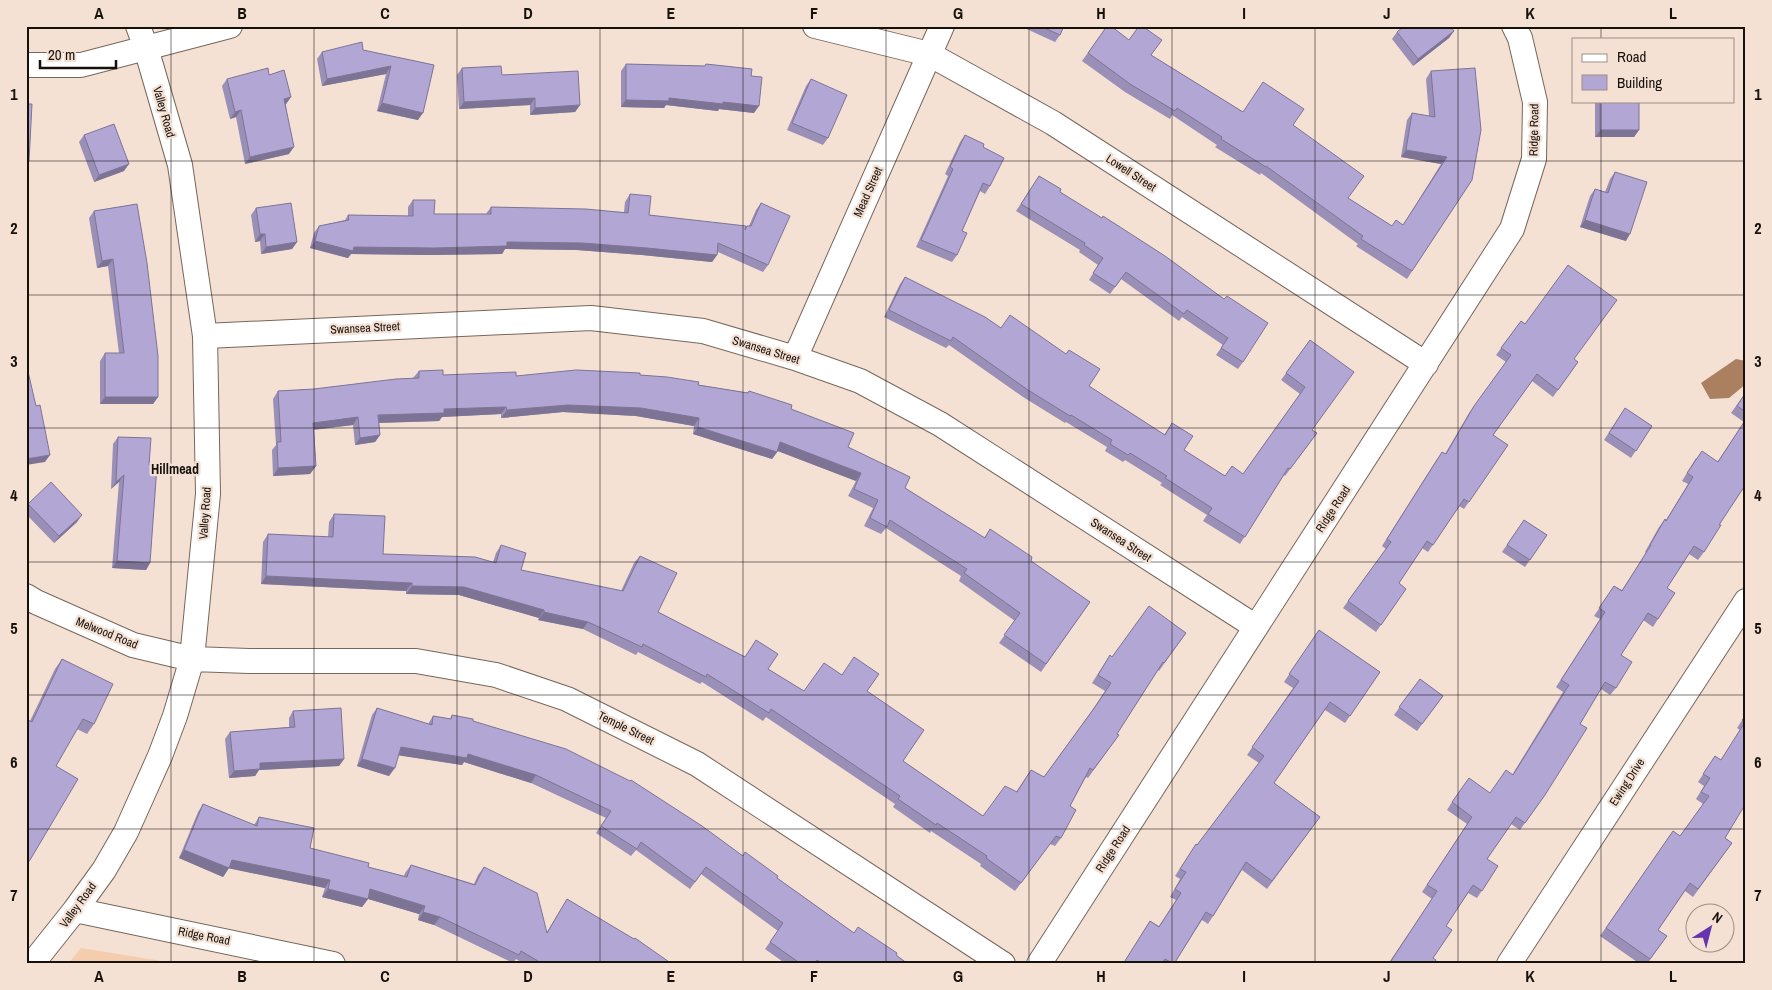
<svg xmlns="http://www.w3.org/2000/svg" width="1772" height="990" font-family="'Archivo Narrow',sans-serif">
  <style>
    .green { fill: #f4ccae }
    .water { fill: #aa8060 }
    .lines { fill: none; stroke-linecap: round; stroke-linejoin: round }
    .minor-casing { stroke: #77675b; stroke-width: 26 }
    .minor { stroke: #fff; stroke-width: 24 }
    .wall { fill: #998fb7 }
    .shaded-wall { fill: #7d7495 }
    .building { fill: #b2a6d5; stroke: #7d7495 }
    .grid { fill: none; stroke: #17110c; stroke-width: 1; stroke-opacity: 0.55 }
    .labels { text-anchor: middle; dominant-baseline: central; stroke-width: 4.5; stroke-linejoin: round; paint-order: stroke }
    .street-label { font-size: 12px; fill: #17110c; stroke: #f4e1d4 }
    .neighbourhood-label { font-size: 14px; font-weight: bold; fill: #17110c; stroke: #f4e1d4 }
    .neatline { fill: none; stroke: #17110c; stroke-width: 2 }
    .grid-label { font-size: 16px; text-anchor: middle; font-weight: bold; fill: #17110c }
  </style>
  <rect width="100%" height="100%" fill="#f4e1d4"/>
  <path class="green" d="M81,948L180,964H68Z"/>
  <path class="water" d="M1736,359L1746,361V384L1729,398L1710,399L1701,383Z"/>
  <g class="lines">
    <g class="minor-casing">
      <path id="minor" d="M815,26L929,54L1053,123L1426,364
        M26,65H81L230,26
        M205,336L591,318L703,331L795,358L860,381L940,424L1256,627
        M795,358L942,26
        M26,596L36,602L133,645L192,659L249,661H416L496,675L567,699L697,764L1003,964
        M75,910L333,964
        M32,964L75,910L104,870L126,832L160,756L175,716L192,659L208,494L205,336L180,165L146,48L138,26
        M1039,964L1512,229L1534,159L1535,102L1520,38L1514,26
        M1509,964L1746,601"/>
    </g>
    <use href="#minor" class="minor"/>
  </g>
  <path class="wall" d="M1020,26H1064L1060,35L1055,42Z
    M1107,26L1151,55L1243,112L1293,125L1348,198L1392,226L1403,225L1441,164L1401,157L1407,120L1412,113L1429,116L1426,79L1431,71L1472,180L1407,279L1356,246L1358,244L1261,173L1260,175L1215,147L1217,145L1172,115L1170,119L1125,92L1082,61Z
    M1454,31L1449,38L1413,66L1392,39L1397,32Z
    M363,50L434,65L418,120L377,111L386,74L322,86L317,59L322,52Z
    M626,64L705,66L706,64L751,76L754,113L719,109L718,111L666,105L664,108L621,107V71Z
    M462,68L502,75L580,105L575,112L530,115V105L459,109L457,75Z
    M269,75L291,97L286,104L289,154L245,164L236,117L230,119L222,86L227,79Z
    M811,79L828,138L823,145L787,130L806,86Z
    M1595,101H1639V130L1634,137H1595Z
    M84,135L124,171L94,182L79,142Z
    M965,135L983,147L990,186L985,194L980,191L962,231L957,255L952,262L916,247L948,176L945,174L960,142Z
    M1615,172L1626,241L1580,227L1590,196L1595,189L1605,192L1610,179Z
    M1039,176L1060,192L1224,299L1243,362L1238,369L1216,355L1223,345L1182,317L1179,321L1121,279L1110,294L1089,280L1098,265L1079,252L1080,250L1016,211Z
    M630,194L649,215L745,228L747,226H749L756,210L761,203L768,265L763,272L718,252L717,255L712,262L642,255L577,250L505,249L502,254L429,255L351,254L348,258L310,248L314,233L319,226L345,220L348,215L408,216V207L413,200L434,214H486L491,207L624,212L625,202Z
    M137,204L158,397L153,404H100V361L105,353H119L108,266L97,268L89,218L94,211Z
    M256,208L297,242L292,249L261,254L260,241L255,242L251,215Z
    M905,277L1001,328L1066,354L1069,350L1089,386L1164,435L1172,423L1184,450L1225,476L1243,474L1300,394L1281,380L1310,340L1312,430L1317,433L1285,476L1284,475L1240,544L1203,521L1207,515L1160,485L1162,483L1125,460L1123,462L1105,451L1107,447L1066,422L1065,423L1023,397L949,345L946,348L884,317L900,284Z
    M1521,321L1578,362L1553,397L1532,381L1493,435L1508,445L1464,509L1459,506L1428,552L1422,548L1399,583L1406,589L1376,632L1343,608L1386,549L1382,546L1437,459L1445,454L1469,413L1506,362L1496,355Z
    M419,371L443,375L516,376L640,375L748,393L749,391L791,409L848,447L905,488L984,538L990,529L1031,561L1090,602L1041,672L999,643L1015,621L959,581L961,576L886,528L881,534L864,526L873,508L848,496L856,481L778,451L772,459L693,434L694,426L636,416L563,412L501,418V414L442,417L439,421L379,423L380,435L375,442L355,445L353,425L314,430L316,466L310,474L273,476L272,450L276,445L273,399L278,391L314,389L413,378Z
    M1746,392V484L1719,525L1704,552L1698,560L1689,554L1667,588L1658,619L1653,627L1643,620L1621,655L1616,688L1610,695L1601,689L1580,724L1545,795L1520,830L1511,824L1487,859L1498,866L1477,898L1468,893L1446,926L1433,958L1388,964L1432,899L1422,892L1467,824L1447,810L1452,802L1490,793L1512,775L1563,692L1556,687L1600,619L1594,616L1614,586L1622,590L1646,553L1645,552L1659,527L1665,519L1666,520L1688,484L1682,481L1696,458L1718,461L1744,422L1731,413Z
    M1625,408L1652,426L1631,458L1604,440Z
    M118,437L150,563L146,570L112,568L119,482L111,489L113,444Z
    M28,504L77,522L54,543L26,514V506Z
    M334,514L383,554L493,562L496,553L501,545L521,570L621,591L634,563L640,556L658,612L768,669L804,691L842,675L867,691L903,761L983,816L1016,792L1031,770L1044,777L1091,712L1105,691L1092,683L1110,655L1112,657L1186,633L1159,671L1158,670L1117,734L1119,735L1088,778L1086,777L1070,806L1061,838L1055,846L1050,844L1015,891L980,866L981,864L931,831L930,833L893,807L895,804L766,717L763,721L702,682L700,684L638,652L636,655L583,629L538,620L539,618L459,595L406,594V591L261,584L263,542L268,534L328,537L329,522Z
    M1524,520L1547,535L1525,567L1502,552Z
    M1319,630L1380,672L1345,723L1325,710L1274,783L1320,817L1267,889L1242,870L1208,924L1202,920L1174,964H1123L1150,921L1159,926L1176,900L1170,897L1180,879L1175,876L1196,844L1197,845L1259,763L1247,755L1293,688L1284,682Z
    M62,659L94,724L87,734L77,729L56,766L30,721L55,669Z
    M1420,679L1443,696L1417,731L1394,715Z
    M377,708L428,724L433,716L450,719L452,715L473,721L743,856L777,878L854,933L896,955L908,964H786L765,949L778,931L701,874L690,889L636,850L631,856L596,833L606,818L531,783L464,762L462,765L399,755L389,776L357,766L372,715Z
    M293,711L344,759L339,766L259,770L255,776L229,778L225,739L230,732L289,727V718Z
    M1746,714V803L1725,838L1732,843L1693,897L1685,891L1658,930L1667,936L1647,964H1640L1600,936L1673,831L1680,836L1703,804L1696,799L1704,786L1698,782L1715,756L1721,760L1740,730L1737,728Z
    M203,804L254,825L259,817L310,848L368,867L404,876L405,873L411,865L474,884L478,875L484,867L547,932L567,899L672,964H524L516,959L513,963L434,925L418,920L419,914L368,899L362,907L322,897L325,888L229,868L223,877L179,858L198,812Z"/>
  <path class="shaded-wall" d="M1454,31L1449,38L1413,66L1418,59Z
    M391,66L386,74L322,86L327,79Z
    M291,97L286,104L280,106L284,99Z
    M535,98L530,105L459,109L464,102Z
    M669,98L723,102L759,106L754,113L719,109L718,111L666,105L664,108L621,107L626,100Z
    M382,103L423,113L418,120L377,111Z
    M580,105L575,112L530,115L535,108Z
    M241,110L236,117L230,119L235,112Z
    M1600,130H1639L1634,137H1595Z
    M294,147L289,154L245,164L250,157Z
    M1406,150L1447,157L1441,164L1401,157Z
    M129,164L124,171L94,182L99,175Z
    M1585,220L1630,234L1626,241L1580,227Z
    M260,234H265L260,241L255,242Z
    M315,241L354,247L507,242L582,243L647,248L717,255L712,262L642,255L577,250L505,249L502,254L429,255L351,254L348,258L310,248Z
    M297,242L292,249L261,254L266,247Z
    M113,259L108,266L97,268L102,261Z
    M105,397H158L153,404H100Z
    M568,405L641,408L699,418L694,426L636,416L563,412L501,418L507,410Z
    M506,407L501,414L442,417L439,421L373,423L378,415L444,409Z
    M358,417L353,425L308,430L313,423Z
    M698,427L777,452L772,459L693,434Z
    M380,435L375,442L355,445L360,438Z
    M780,442L861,473L856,481L775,450Z
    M50,455L45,462L26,465V459Z
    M316,466L310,474L273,476L278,468Z
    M124,475L119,482L111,489L116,482Z
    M82,515L77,522L54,543L59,536Z
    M117,561L150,563L146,570L112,568Z
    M266,576L412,583L406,591L261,584Z
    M412,586L464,587L544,610L539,618L459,595L406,594Z
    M544,612L588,622L583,629L538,620Z
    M401,747L468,754L536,775L531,783L464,762L462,765L396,755Z
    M344,759L339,766L259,770L255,776L229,778L234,771L260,763Z
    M362,759L395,768L389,776L357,766Z
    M184,850L232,860L330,880L325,888L227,868H229L223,877L179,858Z
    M328,889L368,899L362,907L322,897Z
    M370,889L425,906L419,914L365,898Z
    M423,912L440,917L434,925L418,920Z"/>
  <path class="building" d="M1040,26H1064L1060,35Z
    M1107,26H1111L1129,40L1139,26H1142L1162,40L1151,55L1243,112L1263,82L1304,109L1293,125L1364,176L1348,198L1392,226L1396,220L1403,225L1447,157L1406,150L1412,113L1435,117L1431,71L1475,68L1481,130L1472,180L1412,271L1361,239L1363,236L1266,166V167L1221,139L1222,137L1177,108L1175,111L1130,84L1088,53Z
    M1404,26H1450L1454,31L1418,59L1397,32Z
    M362,42L363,50L434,65L423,113L382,103L391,66L327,79L322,52Z
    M626,64L705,66L706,64L752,69L751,76L762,77L759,106L723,102V104L669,98V101L626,100Z
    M501,66L502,75L578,71L580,105L535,108V98L464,102L462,68Z
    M268,68L269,75L284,70L291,97L284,99L294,147L250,157L241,110L235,112L227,79Z
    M811,79L847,95L828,138L792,123Z
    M1600,101H1639V130H1600Z
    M26,104H32L29,161H26Z
    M114,124L129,164L99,175L84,135Z
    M965,135L984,144L983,147L1004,158L990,186L983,183L962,231L967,233L957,255L921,240L953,169L950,167Z
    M1615,172L1647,182L1630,234L1585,220L1595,189L1608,193Z
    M1039,176L1061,189L1060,192L1102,218L1103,216L1165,256L1224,299L1227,296L1268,323L1243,362L1221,348L1228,338L1187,310L1184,314L1126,272L1115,287L1093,273L1103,258L1084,245L1085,243L1021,204Z
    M630,194L651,196L649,215L746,226L745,230L747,226H751L761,203L790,216L768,265L718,243L717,255L647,248L582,243L507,242V246L434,248L354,247L353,251L315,241L319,226L349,220L348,215L413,216V200H435L434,214H491V207L586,209L628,213Z
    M291,203L297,242L266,247L265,234H260L256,208Z
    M137,204L147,263L158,356V397H105V353H124L113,259L102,261L94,211Z
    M1568,265L1617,300L1574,359L1578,362L1558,390L1537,374L1493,435L1508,445L1469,502L1464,499L1433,545L1427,541L1399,583L1406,589L1381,625L1348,601L1391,542L1387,539L1442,452L1446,454L1474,406L1511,355L1501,348L1521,321L1525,324Z
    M905,277L985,317L1001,328L1010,315L1066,354L1069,350L1100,369L1089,386L1165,435L1172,423L1193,436L1184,450L1225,476L1232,466L1243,474L1305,387L1286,373L1310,340L1354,372L1312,430L1317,433L1290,469L1288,468L1245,537L1208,514L1212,508L1165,478L1167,476L1130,453L1128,455L1110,444L1112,440L1071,415L1070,416L1028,390L953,337L951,341L889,310Z
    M26,363L36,406L40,405L50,455L26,459Z
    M443,370V375L516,372V376L576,370L640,373V375L667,377L699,382L698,385L748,393L749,391L792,405L791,409L854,433L848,447L910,477L905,488L985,538L990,529L1032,557L1031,561L1090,602L1046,664L1004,635L1020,613L964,573L967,569L890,520L887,527L870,518L878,500L854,489L861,473L780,442L777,452L698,427L699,418L641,408L568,405L507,410L506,407L444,409V413L378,415L380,435L360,438L358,417L313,423L316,466L278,468L277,442H281L278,391L314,389L396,379L419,378V371Z
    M1746,392V412L1737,406Z
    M1625,408L1652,426L1636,451L1609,433Z
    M1746,419V484L1719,525H1721L1704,552L1694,546L1667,588L1675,593L1658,619L1648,613L1621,655L1632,662L1616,688L1605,682L1580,724L1587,728L1545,795L1525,823L1516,817L1487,859L1498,866L1482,891L1473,885L1446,926L1452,930L1433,958L1436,960L1434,964H1389L1437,891L1427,885L1472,817L1452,802L1469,778L1490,793L1506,770L1513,775L1569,685L1561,680L1605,612L1599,608L1614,586L1622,591L1651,545H1650L1665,519L1666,521L1693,477L1687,473L1702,451L1718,462Z
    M118,437L151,438L149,465L157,466L150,563L117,561L124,475L116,482Z
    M51,482L82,515L59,536L28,504Z
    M334,514L385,516L383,554L475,557L496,563L501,545L526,553L521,570L623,591L640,556L677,573L658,612L745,657L756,640L778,654L768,669L804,691L824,663L842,675L854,657L879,674L867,691L924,730L903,761L983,816L1005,786L1017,792L1031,770L1044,777L1095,707L1111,683L1098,675L1110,655L1112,657L1149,606L1186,633L1164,663L1163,662L1117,734L1119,735L1093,770L1090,768L1070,806L1076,810L1061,838L1056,836L1021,883L986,858L987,856L937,823L936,825L898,799L900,796L771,709L769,713L707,674L706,677L643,644L642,647L588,622L544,612V610L464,587L412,586V583L266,576L268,534L333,537Z
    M1524,520L1547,535L1530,560L1507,545Z
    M1319,630L1380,672L1350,716L1330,702L1274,783L1320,817L1272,881L1246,862L1213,916L1206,912L1174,964L1165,959L1162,964H1123L1150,921L1159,927L1181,893L1175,889L1186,872L1180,869L1196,844L1197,845L1264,756L1252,747L1299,681L1289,674Z
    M62,659L113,684L94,724L83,719L56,766L78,779L30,860L26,865V719L32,722Z
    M1420,679L1443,696L1422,724L1399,707Z
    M341,708L344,759L260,763V769L234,771L230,732L295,727L293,711Z
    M377,708L432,725L433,716L451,719L452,715L473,719V721L566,749L630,781L631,780L702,826L743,856L745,852L778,876L777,878L854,933L858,927L897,953L896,955L908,964H823L817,960L814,964H801L770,942L783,923L706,867L695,882L641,842L637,849L601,826L611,811L536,775L468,754L467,758L401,747L395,768L362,759Z
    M1746,715V803L1725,838L1732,843L1698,889L1690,883L1658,930L1667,936L1650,959L1606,928L1673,831L1680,836L1709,796L1701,792L1710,778L1703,774L1715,756L1721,760L1745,722L1742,720Z
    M203,804L257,826L259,817L314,828L310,848L369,863L368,867L407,877L411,865L475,885L484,867L537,893L547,933L567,899L634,939L635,938L672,964H543L521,951L519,955L440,917L423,912L425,906L370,889L368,899L328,889L330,880L232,860L229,868L184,850Z"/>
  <path class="grid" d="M171,26V964M314,26V964M457,26V964M600,26V964M743,26V964M886,26V964M1029,26V964M1172,26V964M1315,26V964M1458,26V964M1601,26V39M1601,101V964M26,161H1746M26,295H1746M26,428H1746M26,562H1746M26,695H1746M26,829H1746"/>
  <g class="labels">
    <g class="street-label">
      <text transform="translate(164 112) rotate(74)">Valley Road</text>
      <text transform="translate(1534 130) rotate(-89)">Ridge Road</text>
      <text transform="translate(1131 173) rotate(33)">Lowell Street</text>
      <text transform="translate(868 192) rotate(-66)">Mead Street</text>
      <text transform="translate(365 328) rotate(-3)">Swansea Street</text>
      <text transform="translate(766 350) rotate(17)">Swansea Street</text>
      <text transform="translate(1333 509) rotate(-57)">Ridge Road</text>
      <text transform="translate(205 513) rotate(-86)">Valley Road</text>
      <text transform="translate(1121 540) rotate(33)">Swansea Street</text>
      <text transform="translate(107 633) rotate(22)">Melwood Road</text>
      <text transform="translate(626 728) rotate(26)">Temple Street</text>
      <text transform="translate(1627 782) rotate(-57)">Ewing Drive</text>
      <text transform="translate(1113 849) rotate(-57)">Ridge Road</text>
      <text transform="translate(78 905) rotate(-54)">Valley Road</text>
      <text transform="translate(204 936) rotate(11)">Ridge Road</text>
    </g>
    <g class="neighbourhood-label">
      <text x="175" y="469">Hillmead</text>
    </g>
  </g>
  <rect width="1772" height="990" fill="none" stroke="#f4e1d4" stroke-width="55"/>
  <rect x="1572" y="38" width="162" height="65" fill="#f4e1d4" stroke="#9c8e84"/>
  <rect x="1582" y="54" width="25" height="8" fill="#ffffff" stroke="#9c8e84"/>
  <text x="1617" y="62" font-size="15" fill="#17110c">Road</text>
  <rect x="1582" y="75" width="25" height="15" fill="#b2a6d5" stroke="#9c8e84"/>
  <text x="1617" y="88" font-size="15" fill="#17110c">Building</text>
  <g transform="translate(1710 928) rotate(36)"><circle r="24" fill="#f4e1d4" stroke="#9c8e84"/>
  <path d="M0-4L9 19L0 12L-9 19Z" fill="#6435ad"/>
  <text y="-8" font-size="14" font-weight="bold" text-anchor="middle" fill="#17110c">N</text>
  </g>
  <path d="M40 60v8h76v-8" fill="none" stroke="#17110c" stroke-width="2.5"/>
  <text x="48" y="60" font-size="15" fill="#17110c" stroke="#f4e1d4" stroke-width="4" paint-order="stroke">20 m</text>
  <rect x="28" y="28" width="1716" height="934" class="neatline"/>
  <g class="grid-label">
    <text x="99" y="19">A</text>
    <text x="242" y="19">B</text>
    <text x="385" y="19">C</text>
    <text x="528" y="19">D</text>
    <text x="671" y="19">E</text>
    <text x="814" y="19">F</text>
    <text x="958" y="19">G</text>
    <text x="1101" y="19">H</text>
    <text x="1244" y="19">I</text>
    <text x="1387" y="19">J</text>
    <text x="1530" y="19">K</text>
    <text x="1673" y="19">L</text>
    <text x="14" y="100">1</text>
    <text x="1758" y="100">1</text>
    <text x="14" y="234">2</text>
    <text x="1758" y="234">2</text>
    <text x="14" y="367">3</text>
    <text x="1758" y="367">3</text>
    <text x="14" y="501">4</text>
    <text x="1758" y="501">4</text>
    <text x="14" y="634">5</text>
    <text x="1758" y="634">5</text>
    <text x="14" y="768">6</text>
    <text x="1758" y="768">6</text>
    <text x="14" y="901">7</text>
    <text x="1758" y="901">7</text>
    <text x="99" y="982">A</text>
    <text x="242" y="982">B</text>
    <text x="385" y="982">C</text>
    <text x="528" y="982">D</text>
    <text x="671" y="982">E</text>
    <text x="814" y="982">F</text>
    <text x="958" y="982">G</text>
    <text x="1101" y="982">H</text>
    <text x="1244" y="982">I</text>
    <text x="1387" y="982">J</text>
    <text x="1530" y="982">K</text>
    <text x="1673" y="982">L</text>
  </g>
</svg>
